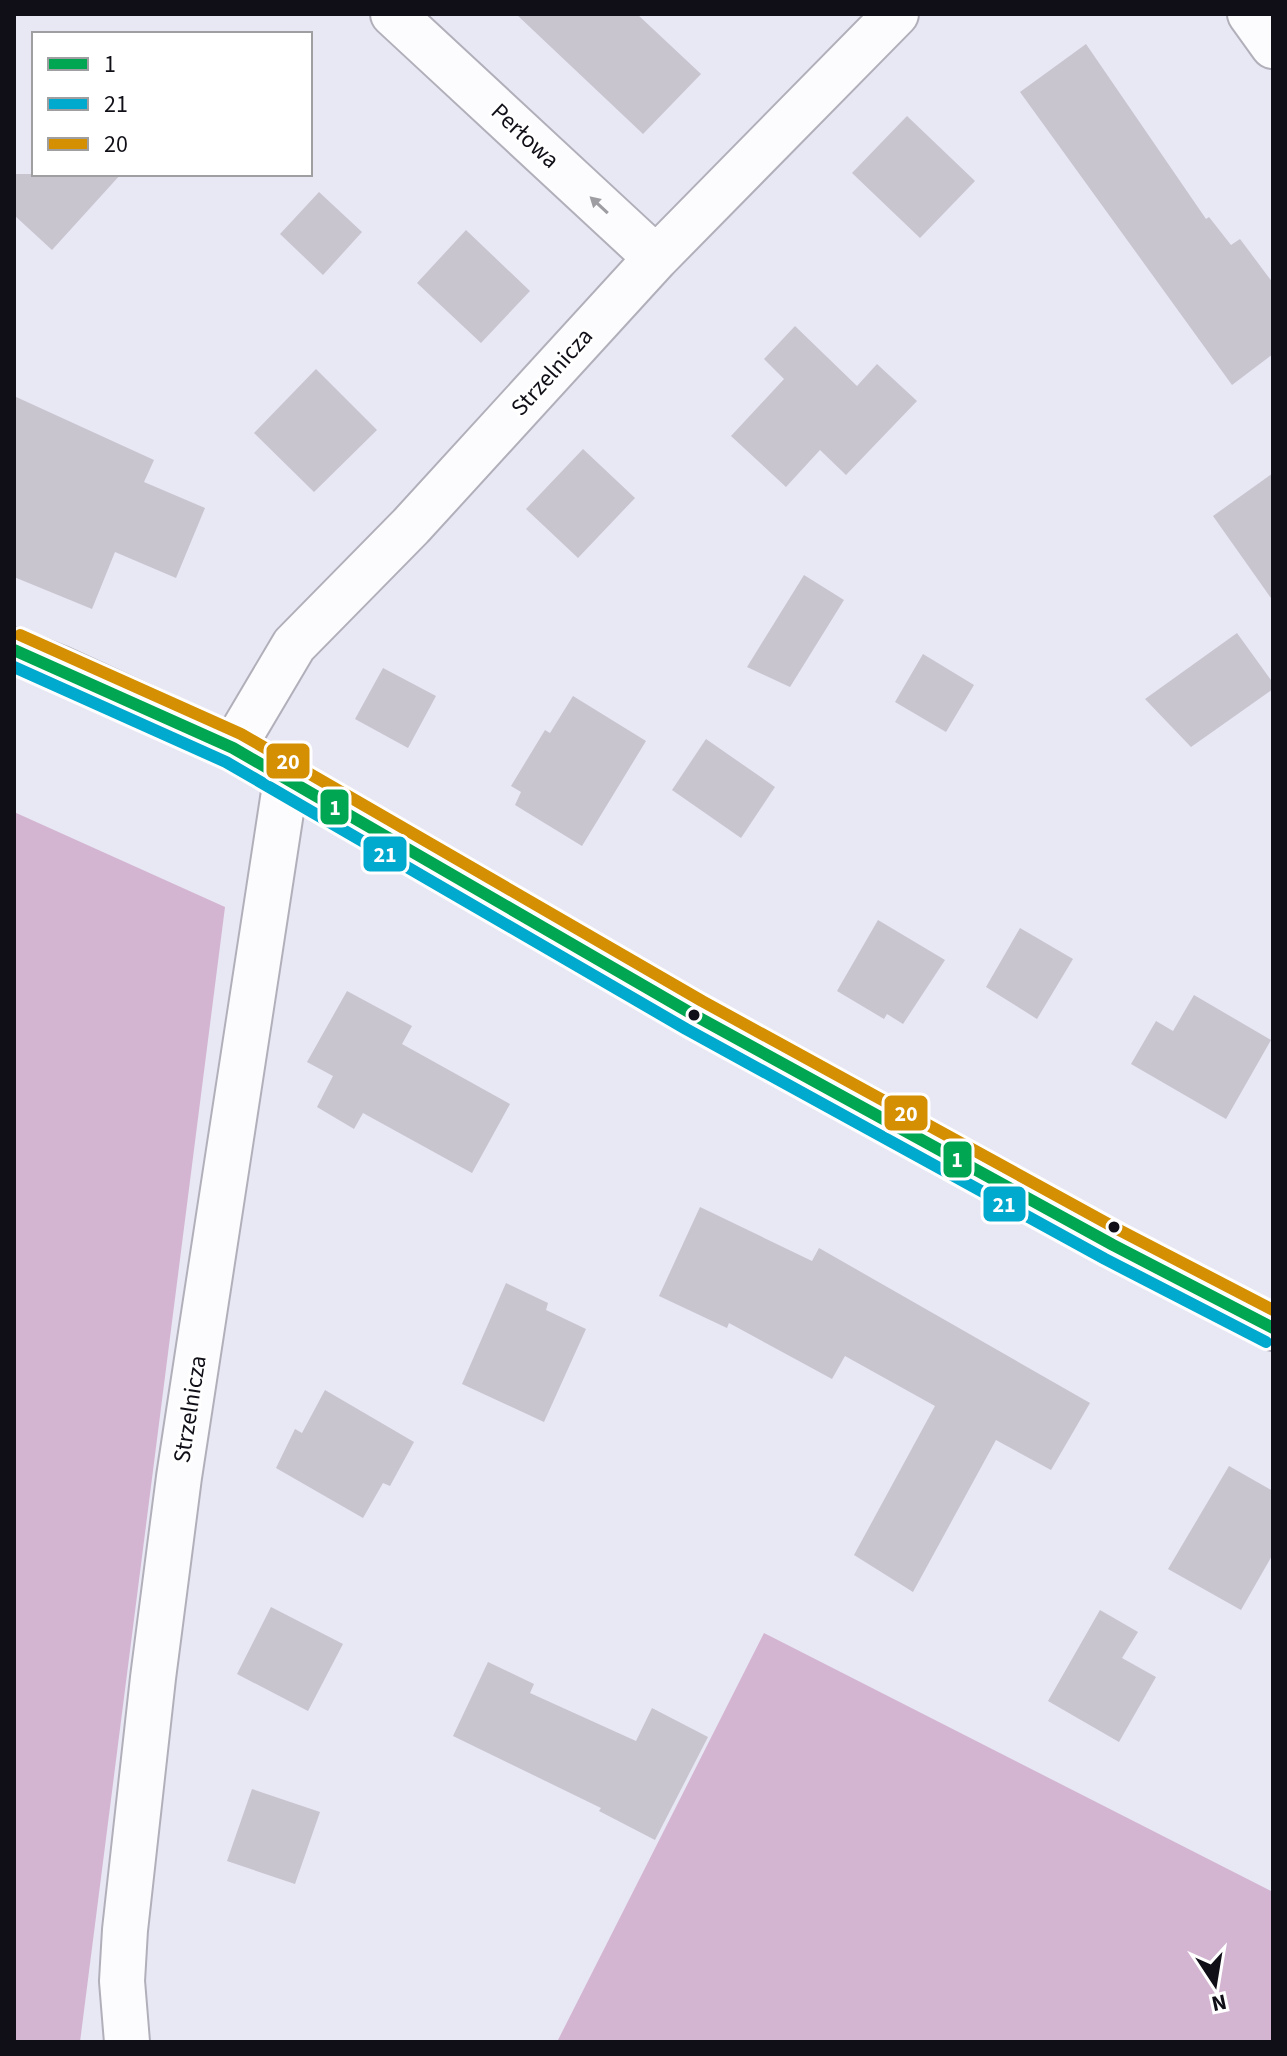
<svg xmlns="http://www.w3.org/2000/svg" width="1287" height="2056" font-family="'Source Sans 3',sans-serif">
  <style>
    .forest { fill: #d3b5d2 }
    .building { fill: #c8c5cf }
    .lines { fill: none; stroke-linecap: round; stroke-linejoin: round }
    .street-casing { stroke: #b1b0ba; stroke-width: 48 }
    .street { stroke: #fcfbfd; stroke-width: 44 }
    .bus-1-casing { stroke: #fff; stroke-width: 18 }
    .bus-2-casing { stroke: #fff; stroke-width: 18 }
    .bus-3-casing { stroke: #fff; stroke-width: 18 }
    .bus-1 { stroke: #00a651; stroke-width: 12 }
    .bus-2 { stroke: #00a9ce; stroke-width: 12 }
    .bus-3 { stroke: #d48f03; stroke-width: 12 }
    .oneway { fill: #9e9da1 }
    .bus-dot { fill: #100f17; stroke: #fff; stroke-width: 3 }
    .labels { text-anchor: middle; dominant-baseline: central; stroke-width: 6; stroke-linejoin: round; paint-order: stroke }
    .street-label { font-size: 24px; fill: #100f17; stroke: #fff }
    .line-badge { stroke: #fff; stroke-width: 3 }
    .badge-label { font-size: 22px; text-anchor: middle; font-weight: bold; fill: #fff }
  </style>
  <rect width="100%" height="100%" fill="#e8e7f4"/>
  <path class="forest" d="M14,812L225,907L80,2042H14Z
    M764,1633L1273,1892V2042H557Z"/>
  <path class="building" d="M516,14H637L701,74L643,134Z
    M1086,44L1206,219L1209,217L1231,245L1240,239L1273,283V354L1232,385L1020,92Z
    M907,116L975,181L920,238L852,173Z
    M14,174H121L52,250L14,215Z
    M319,192L362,232L323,275L280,234Z
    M466,230L530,291L481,343L417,283Z
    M795,326L857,386L877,364L917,401L846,475L820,450L786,487L731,436L784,379L764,359Z
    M316,369L377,430L314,492L254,433Z
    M14,396L154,460L144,482L205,508L176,578L115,552L92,609L14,577Z
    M583,449L635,498L578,558L526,509Z
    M1273,473V601L1213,516Z
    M804,575L844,600L790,687L747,667Z
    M1237,633L1273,683V689L1191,747L1145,699Z
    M923,654L974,685L946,732L895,702Z
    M383,668L436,696L408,748L355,719Z
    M573,696L646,741L582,846L515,805L521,792L511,786L545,730L550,733Z
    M706,739L775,787L741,838L672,790Z
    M878,920L945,960L903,1024L887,1014L884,1019L837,991Z
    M1020,928L1073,959L1037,1019L986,987Z
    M347,991L412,1026L402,1044L510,1104L472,1173L363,1113L354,1129L317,1107L333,1076L307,1062Z
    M1194,995L1271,1040L1226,1119L1131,1064L1156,1021L1173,1031Z
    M700,1207L812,1261L819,1248L1090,1403L1051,1470L996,1440L913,1592L854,1555L935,1406L845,1356L832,1379L729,1323L727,1328L659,1296Z
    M506,1283L548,1303L546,1310L586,1329L544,1422L462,1384Z
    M325,1390L414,1442L390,1486L383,1483L363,1518L276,1468L295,1429L302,1433Z
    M1229,1466L1273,1491V1554L1241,1610L1168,1569Z
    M271,1607L343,1644L308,1711L237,1674Z
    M1100,1610L1138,1632L1122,1658L1156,1677L1119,1742L1048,1701Z
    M488,1662L534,1684L530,1693L636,1741L652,1708L708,1737L655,1840L599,1811L601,1808L453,1736Z
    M252,1789L320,1812L295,1884L227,1861Z"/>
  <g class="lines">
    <g class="street-casing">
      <path id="street" d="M393,14L656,258
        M1250,14L1273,46
        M14,650L61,669L233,748L694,1015L1113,1245L1273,1328
        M233,748L294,645L411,526L656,258L896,14
        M127,2042L122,1981L125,1930L153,1678L179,1477L286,779"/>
    </g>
    <use href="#street" class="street"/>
    <g class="bus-1-casing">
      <path id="bus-1" d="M14,650L233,748L694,1015L1113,1245L1273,1328"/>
    </g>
    <g class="bus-2-casing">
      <path id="bus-2" d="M14,667L226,762L686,1029L1105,1259L1266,1342"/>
    </g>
    <g class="bus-3-casing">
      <path id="bus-3" d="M20,635L241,734L702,1001L1121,1231L1273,1310"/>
    </g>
    <use href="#bus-1" class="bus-1"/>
    <use href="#bus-2" class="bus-2"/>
    <use href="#bus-3" class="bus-3"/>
  </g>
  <defs><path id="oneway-solid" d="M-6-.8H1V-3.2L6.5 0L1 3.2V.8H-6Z" transform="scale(2)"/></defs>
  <use class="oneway" href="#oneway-solid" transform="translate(599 205) rotate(-137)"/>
  <g class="bus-dot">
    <circle cx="694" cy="1015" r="7"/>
    <circle cx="1114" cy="1227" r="7"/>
  </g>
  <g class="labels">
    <g class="street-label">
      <text transform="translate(525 136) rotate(43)">Perłowa</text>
      <text transform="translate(552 372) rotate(-48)">Strzelnicza</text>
      <text transform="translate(190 1409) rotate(-81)">Strzelnicza</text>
    </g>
  </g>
  <g class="line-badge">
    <rect x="265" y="742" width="46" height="38" rx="8" fill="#d48f03"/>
    <rect x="319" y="788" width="31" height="38" rx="8" fill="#00a651"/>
    <rect x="362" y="835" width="46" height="38" rx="8" fill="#00a9ce"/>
    <rect x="883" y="1094" width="46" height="38" rx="8" fill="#d48f03"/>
    <rect x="942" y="1140" width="31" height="39" rx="8" fill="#00a651"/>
    <rect x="982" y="1185" width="45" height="38" rx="8" fill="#00a9ce"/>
  </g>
  <g class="badge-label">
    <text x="288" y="769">20</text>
    <text x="335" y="815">1</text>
    <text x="385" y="862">21</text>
    <text x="906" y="1121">20</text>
    <text x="957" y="1167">1</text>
    <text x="1004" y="1212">21</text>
  </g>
  <rect width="1287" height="2056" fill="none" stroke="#100f17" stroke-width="32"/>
  <rect x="32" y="32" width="280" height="144" fill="#ffffff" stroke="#9f9fa2" stroke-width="2"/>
  <rect x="48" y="58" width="40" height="12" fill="#00a651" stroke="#9f9fa2" stroke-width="2"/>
  <text x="104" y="72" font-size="24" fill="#100f17">1</text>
  <rect x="48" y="98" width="40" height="12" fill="#00a9ce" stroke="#9f9fa2" stroke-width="2"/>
  <text x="104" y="112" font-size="24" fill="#100f17">21</text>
  <rect x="48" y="138" width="40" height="12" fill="#d48f03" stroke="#9f9fa2" stroke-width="2"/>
  <text x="104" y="152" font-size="24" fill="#100f17">20</text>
  <g transform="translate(1215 1984) rotate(168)" stroke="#ffffff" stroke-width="6" paint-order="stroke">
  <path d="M0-6L14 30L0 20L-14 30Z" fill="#100f17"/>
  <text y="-12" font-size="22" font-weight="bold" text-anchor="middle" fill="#100f17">N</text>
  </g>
</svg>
